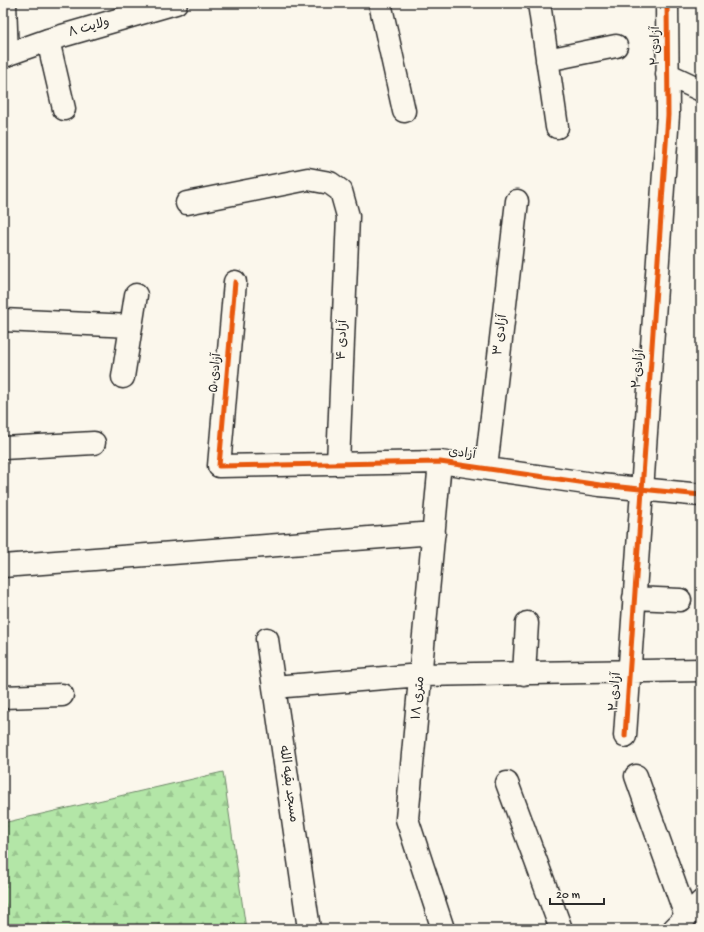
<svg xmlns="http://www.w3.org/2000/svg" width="704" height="932" font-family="'Gochi Hand','Playpen Sans Arabic',sans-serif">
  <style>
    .forest { fill: url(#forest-firs); stroke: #6f8869 }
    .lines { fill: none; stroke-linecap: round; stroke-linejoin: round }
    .minor-casing { stroke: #2b2b2b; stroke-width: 25 }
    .minor { stroke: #fbf7ec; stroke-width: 22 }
    .cycleway-casing { stroke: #fbf7ec; stroke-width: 8 }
    .cycleway { stroke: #e8590c; stroke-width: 5 }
    .labels { text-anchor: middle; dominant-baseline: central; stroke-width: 3; stroke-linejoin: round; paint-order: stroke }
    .street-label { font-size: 13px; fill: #2b2b2b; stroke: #fbf7ec }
  </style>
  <defs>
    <pattern id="forest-firs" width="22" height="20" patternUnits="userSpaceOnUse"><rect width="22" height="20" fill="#b3e6a7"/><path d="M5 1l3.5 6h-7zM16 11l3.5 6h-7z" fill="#9ac590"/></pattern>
  </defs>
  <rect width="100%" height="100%" fill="#fbf7ec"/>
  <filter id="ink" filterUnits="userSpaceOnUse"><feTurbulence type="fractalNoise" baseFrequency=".025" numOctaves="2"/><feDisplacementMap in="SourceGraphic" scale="8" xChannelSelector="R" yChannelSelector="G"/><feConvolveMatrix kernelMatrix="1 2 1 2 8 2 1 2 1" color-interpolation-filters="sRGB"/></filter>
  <g filter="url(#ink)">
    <path class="forest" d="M223,772L246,929H3V823Z"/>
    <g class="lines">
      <g class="minor-casing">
        <path id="minor" d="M5,3L7,55
          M380,3L404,111
          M539,3L557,127
          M48,40L64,109
          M3,56L48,40L176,3
          M547,60L616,46
          M667,74L701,90
          M187,203L308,179L330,183L341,191L348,216L338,464
          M235,282L219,466L440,462L600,485L701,495
          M3,320L131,326
          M123,377L136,295
          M3,448L94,443
          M440,462L407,819L443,929
          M486,468L517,201
          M3,566L434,533
          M634,598L680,600
          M267,639L309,929
          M524,674L527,623
          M274,687L421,675L701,670
          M3,697L62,695
          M625,736L668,115L667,3
          M636,776L686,916
          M507,783L561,929
          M674,929L701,902"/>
      </g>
      <use href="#minor" class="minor"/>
      <g class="cycleway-casing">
        <path id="cycleway" d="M235,282L219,466L440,462L600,485L701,495
          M625,736L668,115L667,3"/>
      </g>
      <use href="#cycleway" class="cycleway"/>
    </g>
  </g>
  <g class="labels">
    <g class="street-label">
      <text transform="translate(89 28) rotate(-16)">ولایت ۸</text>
      <text transform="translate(656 46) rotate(-90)">آزادی ۲</text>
      <text transform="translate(501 335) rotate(-83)">آزادی ۳</text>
      <text transform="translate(343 340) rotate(-88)">آزادی ۴</text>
      <text transform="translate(639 369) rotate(-86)">آزادی ۲</text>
      <text transform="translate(216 373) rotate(-85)">آزادی ۵</text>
      <text transform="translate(462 454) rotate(7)">آزادی</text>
      <text transform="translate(616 692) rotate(-86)">آزادی ۲</text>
      <text transform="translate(419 698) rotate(-85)">۱۸ متری</text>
      <text transform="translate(288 784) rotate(82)">مسجد بقیه الله</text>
    </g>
  </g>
  <rect width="704" height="932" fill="none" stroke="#fbf7ec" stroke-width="16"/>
  <rect x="8" y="8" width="688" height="916" fill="none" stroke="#2b2b2b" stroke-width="1.5" filter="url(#ink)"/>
  <path d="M550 898v6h54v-6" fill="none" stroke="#2b2b2b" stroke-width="2"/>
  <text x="556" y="898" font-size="12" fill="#2b2b2b" stroke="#fbf7ec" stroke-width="3" paint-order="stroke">20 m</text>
</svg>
